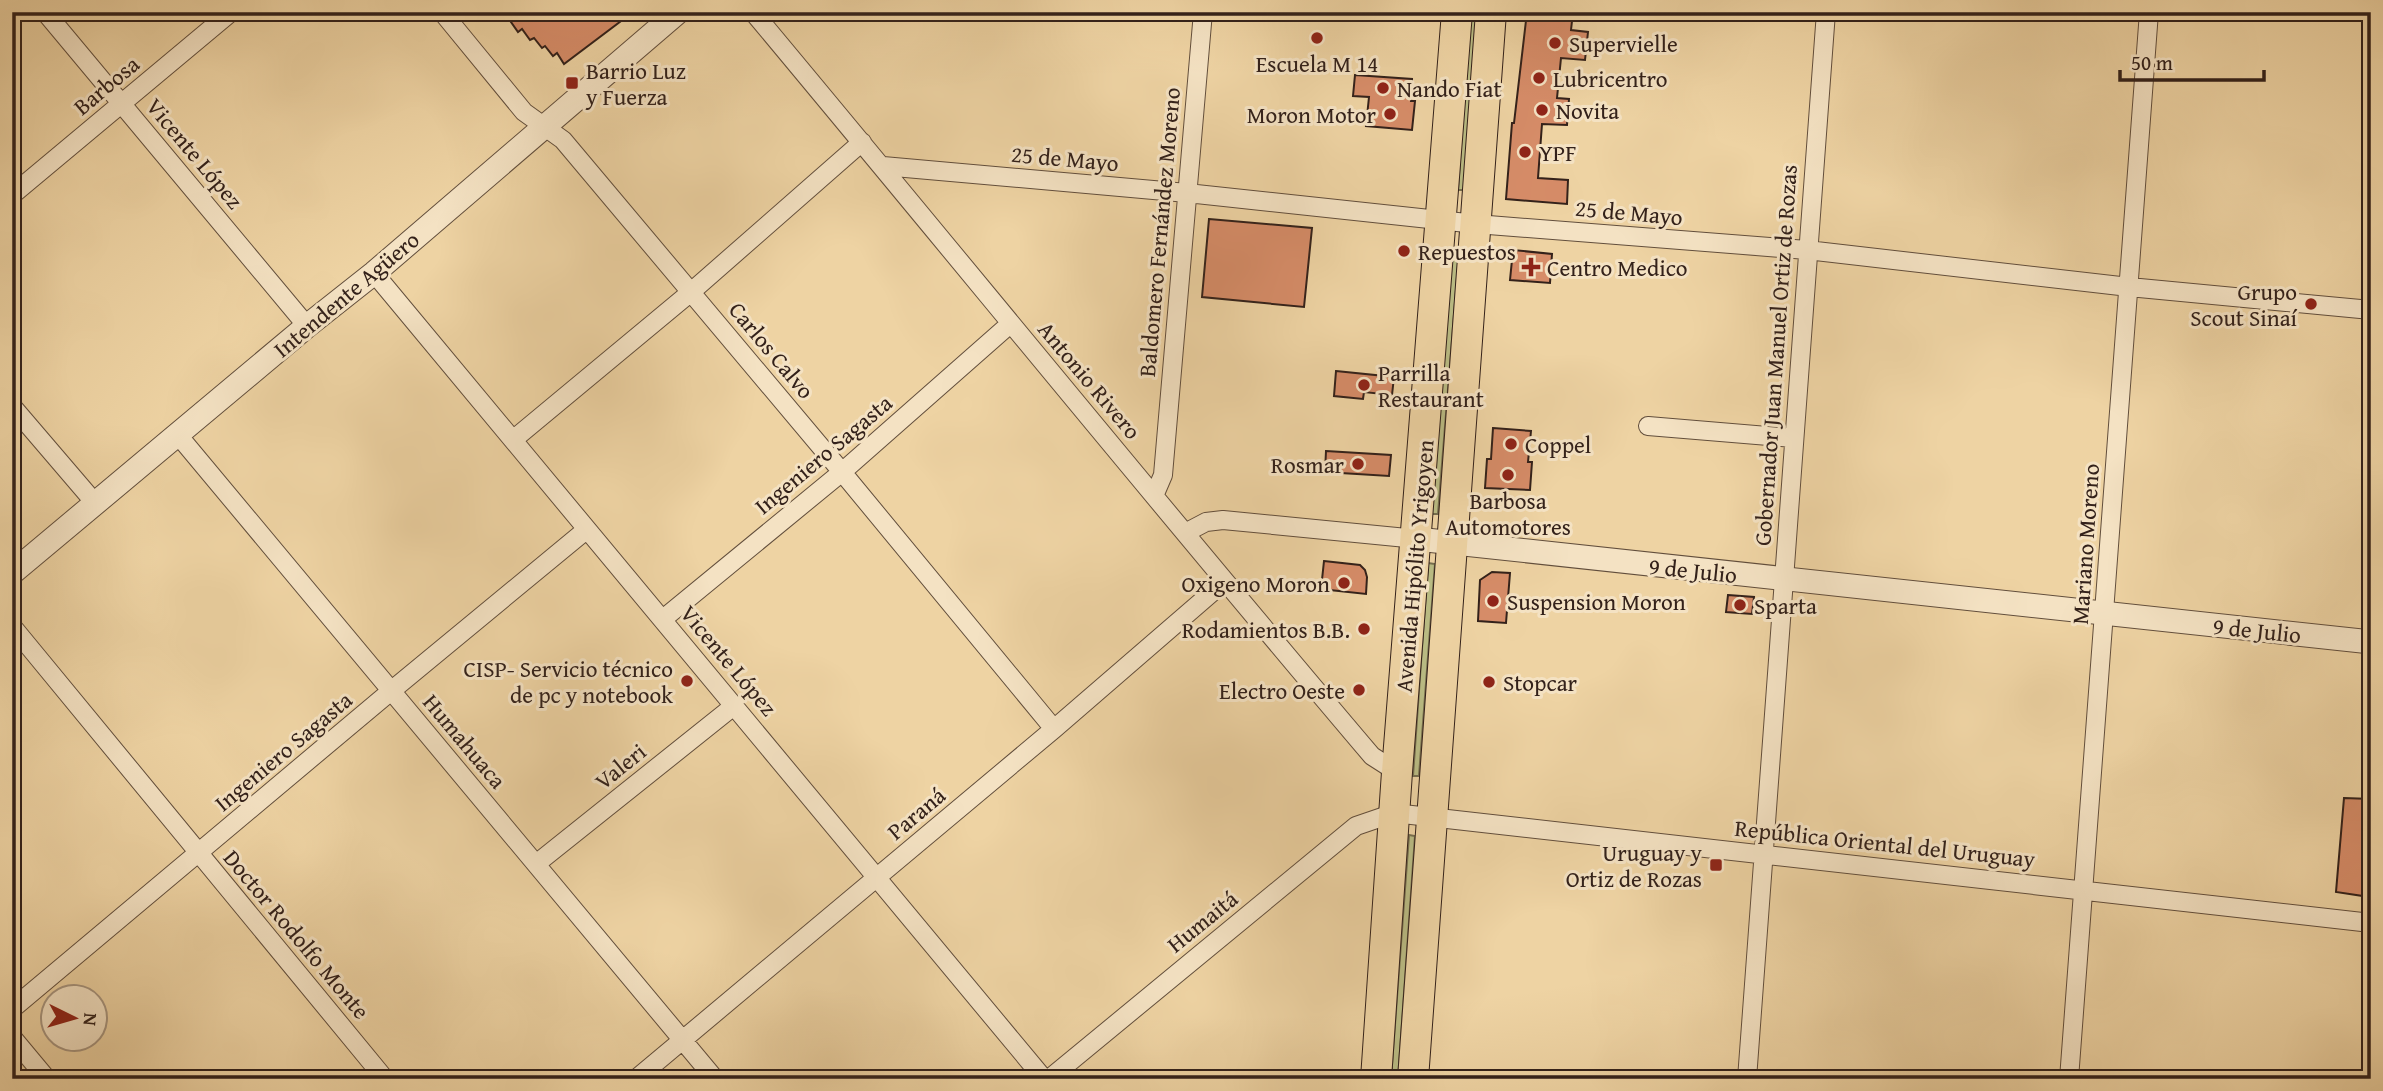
<svg xmlns="http://www.w3.org/2000/svg" width="2383" height="1091" font-family="'Gentium Book Plus',serif">
  <style>
    .grass { fill: #babc84; stroke: #766e4f; stroke-width: 2 }
    .building { fill: #d68c68; stroke: #33211a; stroke-width: 2 }
    .lines { fill: none; stroke-linecap: round; stroke-linejoin: round }
    .minor-casing { stroke: #624e3c; stroke-width: 20 }
    .tertiary-casing { stroke: #624e3c; stroke-width: 25 }
    .primary-casing { stroke: #33211a; stroke-width: 32 }
    .minor { stroke: #f4e2c3; stroke-width: 18 }
    .tertiary { stroke: #f4e2c3; stroke-width: 23 }
    .primary { stroke: #eed3a3; stroke-width: 30 }
    .poi-dot { fill: #8f2418; stroke: #f4e2c3; stroke-width: 2.5 }
    .labels { text-anchor: middle; dominant-baseline: central; stroke-width: 6; stroke-linejoin: round; paint-order: stroke }
    .poi-label { font-size: 23px; fill: #33211a; stroke: #f4e2c3; text-anchor: start }
    .street-label { font-size: 23px; fill: #33211a; stroke: #f4e2c3 }
  </style>
  <rect width="100%" height="100%" fill="#eed3a3"/>
  <filter id="stains"><feTurbulence type="fractalNoise" baseFrequency=".00286" numOctaves="4"/><feColorMatrix values="0 0 0 0 .2 0 0 0 0 .09 0 0 0 0 .02 0 0 0 .5 -.17"/></filter>
  <radialGradient id="worn" r=".72"><stop offset=".6" stop-color="#630" stop-opacity="0"/><stop offset="1" stop-color="#630" stop-opacity=".3"/></radialGradient>
  <path class="grass" d="M1470,12H1477L1465,190H1458Z
    M1452,252H1459L1438,514H1431Z
    M1428,563L1435,564L1419,776H1413Z
    M1409,835L1415,836L1398,1079H1391Z"/>
  <path class="building" d="M504,12H633L564,64L557,53L553,56L545,46L542,48L534,38L530,40L522,29L518,32Z
    M1527,12H1573L1571,30L1588,32L1585,60L1561,58L1557,98L1569,99L1567,125L1542,124L1538,178L1568,180L1567,204L1506,199L1512,123H1514Z
    M1355,75L1412,79L1411,101H1415L1412,130L1366,126L1369,97L1353,96Z
    M1209,219L1312,228L1304,307L1202,297Z
    M1513,250L1552,254L1550,283L1510,280Z
    M1336,371L1394,377L1392,395L1364,392L1363,399L1334,396Z
    M1493,428L1531,431L1528,462H1532L1530,490L1485,488L1487,459H1491Z
    M1326,451L1391,455L1389,476L1325,472Z
    M1324,561L1360,565L1365,570L1367,577L1366,594L1321,589Z
    M1492,572L1510,573L1506,623L1478,621L1480,580Z
    M1728,595L1754,597L1752,614L1726,612Z
    M2344,798L2371,799V857H2367L2363,896L2336,892Z"/>
  <g class="lines">
    <g class="minor-casing">
      <path id="minor" d="M45,12L307,326
        M442,12L524,112L563,140L842,472L1054,729
        M753,12C960,260 1163,510 1372,756L1397,772
        M883,166L1187,193L1476,224L1807,250L2129,287L2371,310
        M12,195L231,12
        M374,273L1044,1079
        M12,406L95,503
        M1648,426L1793,438
        M178,435L715,1079
        M514,439L691,292L862,142
        M1154,496L1163,475L1203,12
        M1185,533L1206,522L1223,520L1417,539
        M663,619L842,472L1010,324
        M12,626L385,1079
        M536,864L735,705
        M12,1009L391,691L586,530
        M12,1037L47,1079
        M636,1079L1054,729L1224,582
        M1049,1079L1356,826L1394,813L2371,923
        M1747,1079L1826,12
        M2069,1079L2149,12"/>
    </g>
    <g class="tertiary-casing">
      <path id="tertiary" d="M1417,539L2371,642
        M12,573L307,326L374,273L678,12"/>
    </g>
    <g class="primary-casing">
      <path id="primary" d="M1376,1079L1397,772L1457,12
        M1413,1079L1491,12"/>
    </g>
    <use href="#minor" class="minor"/>
    <use href="#tertiary" class="tertiary"/>
    <use href="#primary" class="primary"/>
  </g>
  <g class="poi-dot">
    <circle cx="1317" cy="38" r="7"/>
    <circle cx="1555" cy="43" r="7"/>
    <circle cx="1539" cy="78" r="7"/>
    <rect x="565" y="76" width="14" height="14" rx="3.5"/>
    <circle cx="1383" cy="88" r="7"/>
    <circle cx="1542" cy="110" r="7"/>
    <circle cx="1390" cy="114" r="7"/>
    <circle cx="1525" cy="152" r="7"/>
    <circle cx="1404" cy="251" r="7"/>
    <path d="M1527.5 256.5h7v7h7v7h-7v7h-7v-7h-7v-7h7z"/>
    <circle cx="2311" cy="304" r="7"/>
    <circle cx="1364" cy="385" r="7"/>
    <circle cx="1511" cy="444" r="7"/>
    <circle cx="1358" cy="464" r="7"/>
    <circle cx="1508" cy="475" r="7"/>
    <circle cx="1344" cy="583" r="7"/>
    <circle cx="1493" cy="601" r="7"/>
    <circle cx="1740" cy="605" r="7"/>
    <circle cx="1364" cy="629" r="7"/>
    <circle cx="687" cy="681" r="7"/>
    <circle cx="1489" cy="682" r="7"/>
    <circle cx="1359" cy="690" r="7"/>
    <rect x="1709" y="858" width="14" height="14" rx="3.5"/>
  </g>
  <g class="labels">
    <g class="poi-label">
      <text x="1569" y="43">Supervielle</text>
      <text x="1317" y="63" text-anchor="middle">Escuela M 14</text>
      <text x="586" y="70">Barrio Luz<tspan x="586" dy="26">y Fuerza</tspan></text>
      <text x="1553" y="78">Lubricentro</text>
      <text x="1397" y="88">Nando Fiat</text>
      <text x="1556" y="110">Novita</text>
      <text x="1376" y="114" text-anchor="end">Moron Motor</text>
      <text x="1539" y="152">YPF</text>
      <text x="1418" y="251">Repuestos</text>
      <text x="1547" y="267">Centro Medico</text>
      <text x="2297" y="291" text-anchor="end">Grupo<tspan x="2297" dy="26">Scout Sinaí</tspan></text>
      <text x="1378" y="372">Parrilla<tspan x="1378" dy="26">Restaurant</tspan></text>
      <text x="1525" y="444">Coppel</text>
      <text x="1344" y="464" text-anchor="end">Rosmar</text>
      <text x="1508" y="500" text-anchor="middle">Barbosa<tspan x="1508" dy="26">Automotores</tspan></text>
      <text x="1330" y="583" text-anchor="end">Oxigeno Moron</text>
      <text x="1507" y="601">Suspension Moron</text>
      <text x="1754" y="605">Sparta</text>
      <text x="1350" y="629" text-anchor="end">Rodamientos B.B.</text>
      <text x="673" y="668" text-anchor="end">CISP- Servicio técnico<tspan x="673" dy="26">de pc y notebook</tspan></text>
      <text x="1503" y="682">Stopcar</text>
      <text x="1345" y="690" text-anchor="end">Electro Oeste</text>
      <text x="1702" y="852" text-anchor="end">Uruguay y<tspan x="1702" dy="26">Ortiz de Rozas</tspan></text>
    </g>
    <g class="street-label">
      <text transform="translate(106 85) rotate(-40)">Barbosa</text>
      <text transform="translate(195 153) rotate(50)">Vicente López</text>
      <text transform="translate(1065 158) rotate(5)">25 de Mayo</text>
      <text transform="translate(1629 212) rotate(5)">25 de Mayo</text>
      <text transform="translate(1159 232) rotate(-85)">Baldomero Fernández Moreno</text>
      <text transform="translate(346 294) rotate(-40)">Intendente Agüero</text>
      <text transform="translate(772 350) rotate(50)">Carlos Calvo</text>
      <text transform="translate(1775 355) rotate(-86)">Gobernador Juan Manuel Ortiz de Rozas</text>
      <text transform="translate(1090 380) rotate(50)">Antonio Rivero</text>
      <text transform="translate(823 454) rotate(-40)">Ingeniero Sagasta</text>
      <text transform="translate(2085 544) rotate(-86)">Mariano Moreno</text>
      <text transform="translate(1414 566) rotate(-85)">Avenida Hipólito Yrigoyen</text>
      <text transform="translate(1693 570) rotate(6)">9 de Julio</text>
      <text transform="translate(2257 630) rotate(6)">9 de Julio</text>
      <text transform="translate(729 660) rotate(50)">Vicente López</text>
      <text transform="translate(465 741) rotate(50)">Humahuaca</text>
      <text transform="translate(283 751) rotate(-40)">Ingeniero Sagasta</text>
      <text transform="translate(620 766) rotate(-39)">Valeri</text>
      <text transform="translate(916 813) rotate(-40)">Paraná</text>
      <text transform="translate(1885 843) rotate(6)">República Oriental del Uruguay</text>
      <text transform="translate(1202 921) rotate(-39)">Humaitá</text>
      <text transform="translate(297 934) rotate(50)">Doctor Rodolfo Monte</text>
    </g>
  </g>
  <rect width="2383" height="1091" fill="none" stroke="#eed3a3" stroke-width="42"/>
  <rect x="14" y="14" width="2355" height="1063" fill="none" stroke="#33211a" stroke-width="3.5"/>
  <rect x="21" y="21" width="2341" height="1049" fill="none" stroke="#33211a" stroke-width="2"/>
  <g transform="translate(74 1018) rotate(95)"><circle r="33" fill="#f4e2c3" stroke="#a7957f" stroke-width="2"/>
  <path d="M0-5L12 26L0 18L-12 26Z" fill="#8f2418"/>
  <text y="-10" font-size="19" font-weight="bold" text-anchor="middle" fill="#33211a">N</text>
  </g>
  <path d="M2120 70v10h144v-10" fill="none" stroke="#33211a" stroke-width="3.5"/>
  <text x="2131" y="70" font-size="21" fill="#33211a" stroke="#f4e2c3" stroke-width="5" paint-order="stroke">50 m</text>
  <rect width="100%" height="100%" filter="url(#stains)"/>
  <rect width="100%" height="100%" fill="url(#worn)"/>
</svg>
